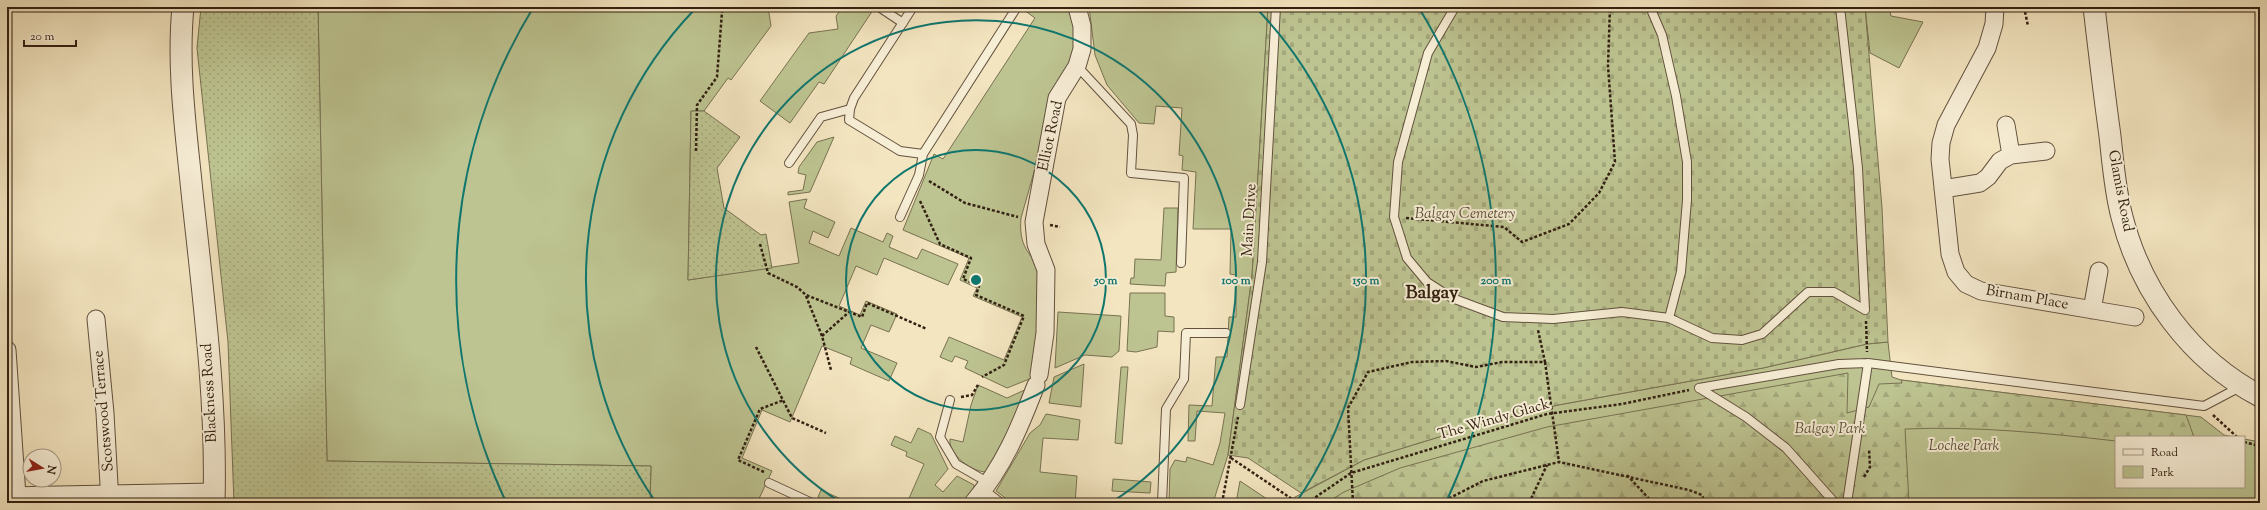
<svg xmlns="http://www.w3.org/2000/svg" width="2267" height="510" font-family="'Sorts Mill Goudy',serif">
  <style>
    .green { fill: #bdc491; stroke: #787252 }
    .forest { fill: url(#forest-firs); stroke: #787252 }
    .cemetery { fill: url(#cemetery-stones); stroke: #787252 }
    .garden { fill: url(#garden-dots); stroke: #787252 }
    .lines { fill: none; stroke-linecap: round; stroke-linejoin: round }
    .service-casing { stroke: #63513e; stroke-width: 10 }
    .minor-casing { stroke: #63513e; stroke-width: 19 }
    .tertiary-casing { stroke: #63513e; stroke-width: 23 }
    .path { stroke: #332012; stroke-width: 2.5; stroke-dasharray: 3 2; stroke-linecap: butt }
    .service { stroke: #f7eed6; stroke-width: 8 }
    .minor { stroke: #f7eed6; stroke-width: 17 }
    .tertiary { stroke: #f7eed6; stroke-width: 21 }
    .path-bridge { stroke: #332012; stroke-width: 2.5; stroke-dasharray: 3 2; stroke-linecap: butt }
    .ring { fill: none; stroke: #0f766e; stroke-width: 2 }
    .labels { text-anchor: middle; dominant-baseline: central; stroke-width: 4; stroke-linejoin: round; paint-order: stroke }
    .street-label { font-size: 15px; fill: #332012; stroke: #f7eed6 }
    .park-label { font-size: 15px; font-style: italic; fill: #5c5138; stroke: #f7eed6 }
    .district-label { font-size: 19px; font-weight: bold; fill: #332012; stroke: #f7eed6 }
    .centre { fill: #0f766e; stroke: #f7eed6; stroke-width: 2 }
    .ring-label { font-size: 12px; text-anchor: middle; font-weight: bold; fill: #0f766e; stroke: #f7eed6; stroke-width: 4; stroke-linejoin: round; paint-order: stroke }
  </style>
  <defs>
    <pattern id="forest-firs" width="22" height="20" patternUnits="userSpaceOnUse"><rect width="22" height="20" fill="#bdc491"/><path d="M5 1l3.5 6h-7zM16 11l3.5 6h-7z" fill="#a3a87c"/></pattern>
    <pattern id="cemetery-stones" width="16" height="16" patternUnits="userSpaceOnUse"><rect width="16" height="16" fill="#bdc491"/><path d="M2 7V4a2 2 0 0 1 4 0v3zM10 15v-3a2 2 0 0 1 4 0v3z" fill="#a3a87c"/></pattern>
    <pattern id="garden-dots" width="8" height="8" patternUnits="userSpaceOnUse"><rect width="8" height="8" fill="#bdc491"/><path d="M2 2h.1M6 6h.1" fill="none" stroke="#a3a87c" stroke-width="1.8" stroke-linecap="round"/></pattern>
  </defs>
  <rect width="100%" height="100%" fill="#f3e5c0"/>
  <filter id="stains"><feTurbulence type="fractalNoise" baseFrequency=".005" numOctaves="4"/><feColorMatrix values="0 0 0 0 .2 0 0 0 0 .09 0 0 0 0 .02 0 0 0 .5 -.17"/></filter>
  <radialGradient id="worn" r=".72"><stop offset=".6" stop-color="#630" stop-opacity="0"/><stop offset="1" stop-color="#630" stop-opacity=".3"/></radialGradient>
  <path class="green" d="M318,7H768L771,26L731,80L728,78L704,111H691L688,280L799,263L789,202L807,199L804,208L835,222L828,238L813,231L809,243L839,256L851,228L883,242L887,233L893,236L889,247L917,259L922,249L958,264L948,285L884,258L877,275L856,266L839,306L860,315L866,301L897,314L889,332L871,325L861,348L897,363L889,381L850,364L852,358L822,346L790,422L762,410L742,458L772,471L757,503H650L651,466L327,461Z
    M843,7H869L873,10L824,84L819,82L790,123L760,101L809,33L838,29L836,16Z
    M1027,7H1070L1076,22L1074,48L1047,126L1021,218C1019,241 1025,251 1041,268L1040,331L1032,378L1007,388L965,368L968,361L955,356L952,362L940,357L949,337L1004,360L1022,317L973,296L977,288L960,280L969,258L903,230L934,154L943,159L1035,18L1024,10Z
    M1089,7H1268L1252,276L1228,455L1213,503H1169L1170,469L1175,460L1186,462L1187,457L1213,465L1220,443L1225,413L1197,411L1195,441H1188L1189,405L1212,406L1216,357H1227L1229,317H1236V275L1230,274L1231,229H1193L1196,172L1182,170L1183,156L1179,155L1182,108L1156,106L1154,124L1139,123L1107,85L1095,55Z
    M1865,7H1889L1891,16L1923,22L1899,68L1870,53Z
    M834,137L810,192L788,195V192L803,190L806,175L798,173L799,167L817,142Z
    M1164,208H1178L1176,272L1166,273L1165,286L1130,284L1131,278H1134L1135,259L1161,260Z
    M1130,293H1165V316L1174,317V332L1158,331L1157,347L1136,352L1127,351Z
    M1058,312L1121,316L1119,351L1112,357L1085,355L1055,368Z
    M1888,342L1892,377L1901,380L2201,417L2224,435L2233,437H2116V487H2244V439L2260,442V503H1284L1364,460L1478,425L1558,405L1763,368L1867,344Z
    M1084,364L1081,407L1049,403L1054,377Z
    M1121,367H1128L1122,444L1115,443Z
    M978,385L1007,398L1029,388L1002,452L988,472C973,473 948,455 950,439L963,442L971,405Z
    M1046,414L1080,420L1078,440L1043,438L1040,472L1077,476L1075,503H1012L996,491L1030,433L1040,425Z
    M918,428L931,434L948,469L935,485L943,492L957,476L974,485V494L966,503H907L924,464L906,456L907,452L891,445L895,436L911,443Z
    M1113,479L1151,482L1150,493L1112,491Z
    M1240,481L1273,503H1236Z
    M821,490L850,503H829L818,497Z"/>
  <path class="forest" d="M1848,373L1847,413L1869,407L1879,384L1902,383L1901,380L2186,415L2194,437H2116V441C2046,433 1976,426 1905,429L1909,503H1326L1344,492L1400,468L1547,427Z"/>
  <path class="cemetery" d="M1268,7H1865L1882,208L1888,342L1867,344L1763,368L1558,405L1478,425L1364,460L1301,493L1248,458L1228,455L1252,276Z"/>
  <path class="garden" d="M201,7H318L327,461L651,466L650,503H234L228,342L197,48Z
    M691,111H704L740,137L717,168L724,208L761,235L766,234L772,268L688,280Z"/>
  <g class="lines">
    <g class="service-casing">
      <path id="service" d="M879,7L903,23
        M913,7L854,98L850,109L849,120L900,151L923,154L1017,7
        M1455,7L1428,53L1398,162L1394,217L1407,258L1427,282L1452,298L1503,317L1553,319L1622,312L1669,318L1712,338L1742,340L1762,334L1808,292H1834L1865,310
        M1650,7L1662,35L1676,96L1687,162V200L1681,272L1669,318
        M1840,7L1858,168L1865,310
        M1077,66L1131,124L1133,135L1131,173L1184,178L1181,263
        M789,163L821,117L850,109
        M900,217L919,175L923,154
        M1699,388L1839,364L1868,363L2204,406L2240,387
        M1699,388L1746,417L1786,448L1835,503
        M950,400L940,437L956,464L989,483
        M1240,405L1262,262L1276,7
        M769,483L812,503
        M984,490L1001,503
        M1162,503L1166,409L1184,379L1186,333H1226
        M1847,503L1868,363"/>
    </g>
    <g class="minor-casing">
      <path id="minor" d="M1995,7L1994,24L1987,48L1946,125L1941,143L1940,159L1950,254L1956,272L1966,284L1981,291L2135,317
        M2006,125L2011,155
        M1943,189L1980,183L1988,177L2000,161L2011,155L2046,151
        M2092,310L2099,271
        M96,319L105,413L110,503
        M7,350L17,496
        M1039,375L1045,333L1046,270L1036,244L1034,222L1057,98L1077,66L1082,49V26L1077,7
        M7,496L214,492
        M973,503C1004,466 1019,429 1036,385"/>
    </g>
    <g class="tertiary-casing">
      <path id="tertiary" d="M183,7C177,68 186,131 192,192C203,295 217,399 214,503
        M2094,7C2099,50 2104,93 2110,136C2113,163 2115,191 2122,217C2141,292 2191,360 2260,396"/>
    </g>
    <path class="path" d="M2024,7L2028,26
      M696,151L697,105L717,77L722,12L725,7
      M929,181L965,203L1018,217
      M920,201L940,244L971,258L963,279L979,286L976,295L1024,316L1004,365L982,377
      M1406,218L1504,227L1522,242L1569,224L1599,193L1615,162L1608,66L1610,7
      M1050,225L1060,227
      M760,244L768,273L797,287L806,295L862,317L867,303L927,329
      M806,296L822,336L831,370
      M1866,321L1867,352
      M822,336L849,312
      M756,347L792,418L826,433
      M961,397L972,395L978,385
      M2213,415L2237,437
      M2244,442L2260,446
      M1231,458L1298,503
      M764,472L738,460L760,409L784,400
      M1627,475L1653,503
      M1864,477L1870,467L1869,449
      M1859,500L1873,503
      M1222,503L1238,417
      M1307,503L1351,473L1547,414L1622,404L1689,390
      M1353,503L1348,408L1368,372L1412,362L1446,361L1476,367L1502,362H1545L1538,330
      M1440,503L1483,481L1559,462L1689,490L1702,495L1705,503
      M1529,503L1547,465"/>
    <use href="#service" class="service"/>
    <use href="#minor" class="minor"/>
    <use href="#tertiary" class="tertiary"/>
    <path class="path-bridge" d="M1545,362L1559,462"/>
  </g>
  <g class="ring">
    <circle cx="976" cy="280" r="130"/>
    <path d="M842 503A260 260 0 1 1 1110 503"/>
    <path d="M655 501A390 390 0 0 1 695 9M1257 9A390 390 0 0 1 1297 501"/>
    <path d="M505 500A520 520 0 0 1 533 8M1419 8A520 520 0 0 1 1447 500"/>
  </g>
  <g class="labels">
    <g class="street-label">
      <text transform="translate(1051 136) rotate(-78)">Elliot Road</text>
      <text transform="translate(2120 191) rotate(79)">Glamis Road</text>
      <text transform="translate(1250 220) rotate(-87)">Main Drive</text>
      <text transform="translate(2027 298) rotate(10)">Birnam Place</text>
      <text transform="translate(210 393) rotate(-93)">Blackness Road</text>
      <text transform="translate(104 411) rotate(-95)">Scotswood Terrace</text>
      <text transform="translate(1494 420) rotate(-16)">The Windy Glack</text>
    </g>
    <g class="park-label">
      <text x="1465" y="214">Balgay Cemetery</text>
      <text x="1830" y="429">Balgay Park</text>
      <text x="1964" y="446">Lochee Park</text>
    </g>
    <g class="district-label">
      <text x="1432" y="293">Balgay</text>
    </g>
  </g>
  <circle cx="976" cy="280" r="6" class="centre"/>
  <g class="ring-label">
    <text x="1106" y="284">50 m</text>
    <text x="1236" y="284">100 m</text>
    <text x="1366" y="284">150 m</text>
    <text x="1496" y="284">200 m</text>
  </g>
  <rect width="2267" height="510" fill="none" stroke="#f3e5c0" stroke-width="24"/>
  <rect x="8" y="8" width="2251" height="494" fill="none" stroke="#332012" stroke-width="2"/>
  <rect x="12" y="12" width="2243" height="486" fill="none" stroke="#332012"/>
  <rect x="2115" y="436" width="130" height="52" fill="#f7eed6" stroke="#a99c88"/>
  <rect x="2123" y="449" width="20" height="6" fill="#f7eed6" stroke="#a99c88"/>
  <text x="2151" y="456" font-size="12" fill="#332012">Road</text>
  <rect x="2123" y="466" width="20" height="12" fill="#bdc491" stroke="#a99c88"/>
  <text x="2151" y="476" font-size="12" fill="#332012">Park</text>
  <g transform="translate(42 468) rotate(101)"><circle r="19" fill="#f7eed6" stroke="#a99c88"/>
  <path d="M0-3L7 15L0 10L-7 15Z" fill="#8f2418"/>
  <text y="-6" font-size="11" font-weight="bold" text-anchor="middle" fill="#332012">N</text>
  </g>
  <path d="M24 40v6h52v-6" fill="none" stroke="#332012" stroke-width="2"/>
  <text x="30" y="40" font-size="12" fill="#332012" stroke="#f7eed6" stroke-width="3" paint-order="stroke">20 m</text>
  <rect width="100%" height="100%" filter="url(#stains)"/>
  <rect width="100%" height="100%" fill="url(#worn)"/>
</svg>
